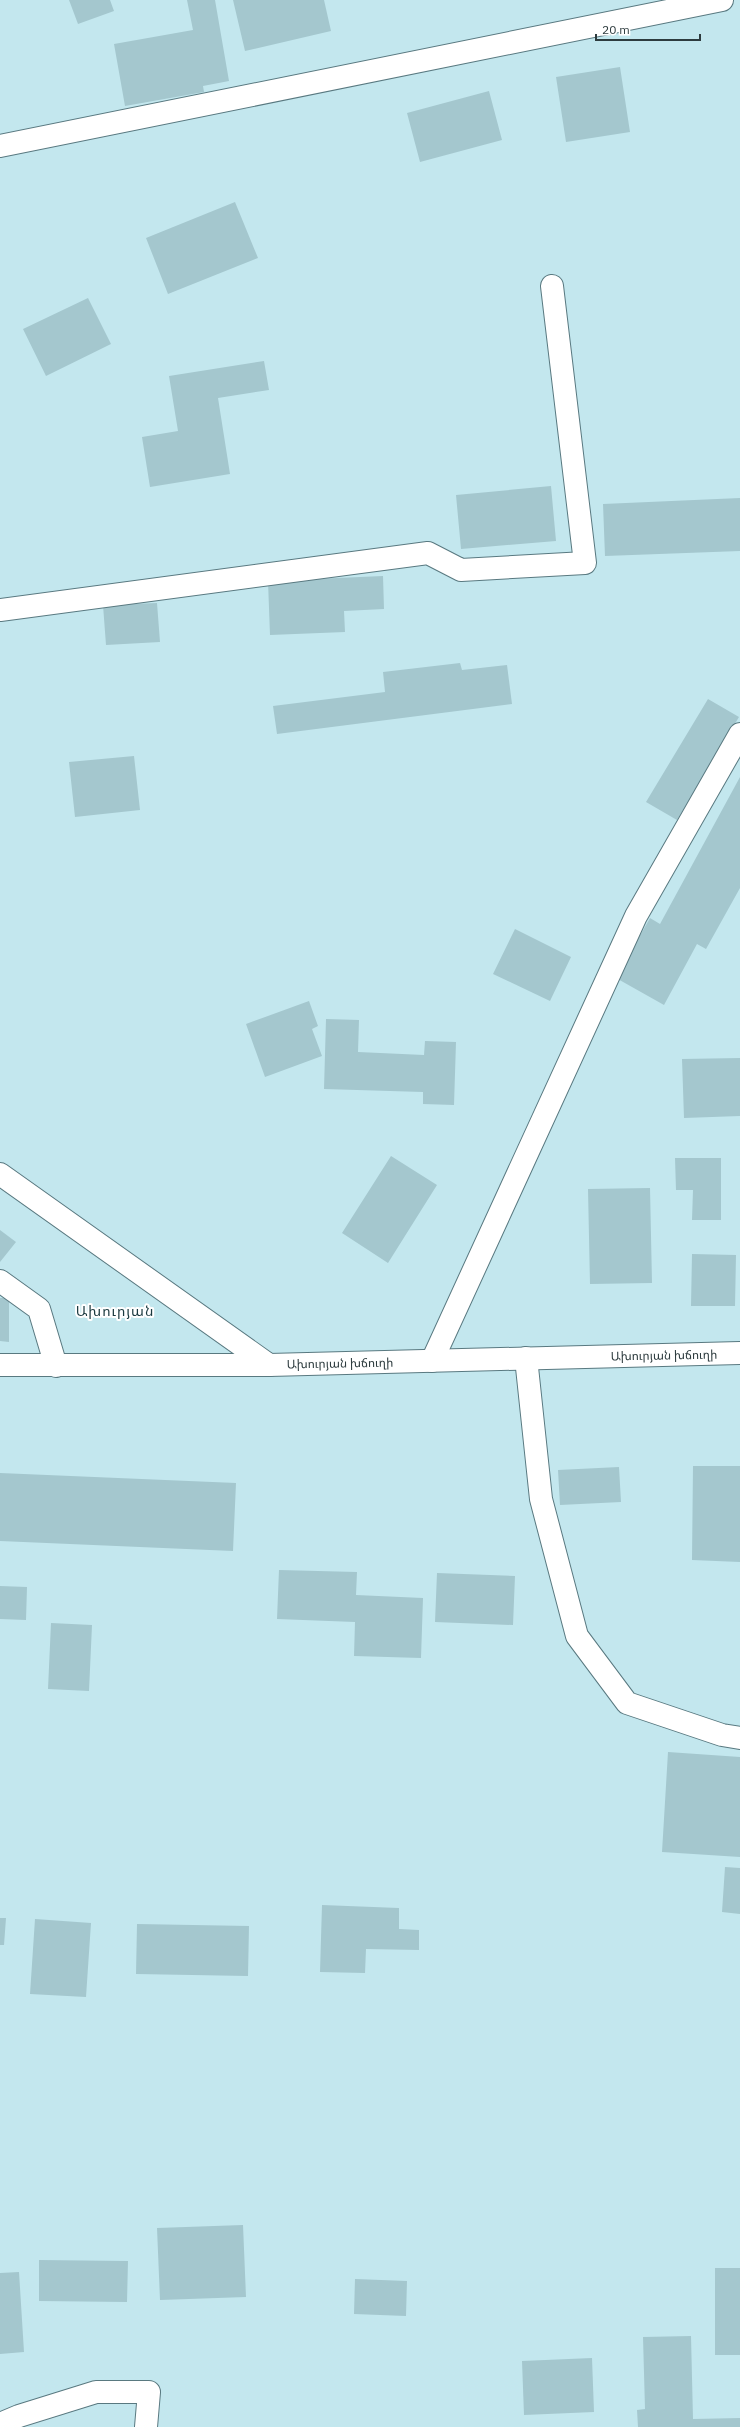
<svg xmlns="http://www.w3.org/2000/svg" width="740" height="2427" font-family="'IBM Plex Sans','Noto Sans Armenian',sans-serif">
  <style>
    .building { fill: #a4c7ce }
    .lines { fill: none; stroke-linecap: round; stroke-linejoin: round }
    .minor-casing { stroke: #597980; stroke-width: 24 }
    .major-casing { stroke: #597980; stroke-width: 24 }
    .minor { stroke: #fff; stroke-width: 22 }
    .major { stroke: #fff; stroke-width: 22 }
    .labels { text-anchor: middle; dominant-baseline: central; stroke-width: 4; stroke-linejoin: round; paint-order: stroke }
    .street-label { font-size: 12px; fill: #2d3b3e; stroke: #fff }
    .quarter-label { font-size: 14px; letter-spacing: 1px; fill: #1a393f; stroke: #fff }
  </style>
  <rect width="100%" height="100%" fill="#c3e7ee"/>
  <path class="building" d="M69,0H110L114,11L78,24Z
    M187,0H215L229,81L203,86L204,92L125,106L114,44L193,30Z
    M233,0H324L331,31L245,51Z
    M620,67L630,132L566,142L556,77Z
    M489,91L502,140L420,162L407,113Z
    M235,202L258,258L168,294L146,238Z
    M88,298L111,344L46,376L23,329Z
    M264,361L269,390L218,398L230,474L150,487L142,437L178,431L169,376Z
    M551,486L556,541L461,549L456,495Z
    M740,498V551L605,556L603,504Z
    M383,576L384,609L344,611L345,632L270,635L268,581Z
    M157,603L160,642L106,645L103,605Z
    M460,663L462,670L507,665L512,704L277,734L273,706L385,692L383,672Z
    M708,699L739,717L677,820L646,802Z
    M134,756L140,810L75,817L69,762Z
    M740,777V888L706,949L697,944L664,1005L616,978L650,918L660,924Z
    M515,929L571,957L550,1001L493,974Z
    M309,1001L318,1026L312,1029L322,1056L265,1077L246,1024Z
    M326,1019L359,1020L358,1052L424,1055L425,1041L456,1042L454,1105L423,1104V1092L324,1089Z
    M740,1058V1116L684,1118L682,1059Z
    M391,1156L437,1185L388,1263L342,1233Z
    M675,1158H721V1220H692L693,1190H676Z
    M650,1188L652,1283L590,1284L588,1189Z
    M0,1230L16,1242L0,1262Z
    M692,1254L736,1255L735,1306H691Z
    M0,1298H9V1342L0,1341Z
    M693,1466H740V1562L692,1560Z
    M619,1467L621,1502L560,1505L558,1470Z
    M0,1473L236,1483L233,1551L0,1541Z
    M279,1570L357,1572L356,1595L423,1598L421,1658L354,1656L355,1622L277,1619Z
    M437,1573L515,1576L513,1625L435,1622Z
    M0,1586L27,1587L26,1620L0,1619Z
    M51,1623L92,1625L89,1691L48,1689Z
    M668,1752L740,1757V1857L662,1852Z
    M725,1867L740,1868V1914L722,1912Z
    M322,1905L399,1908V1929L419,1930V1950L366,1949L365,1973L320,1972Z
    M0,1918H6L4,1945H0Z
    M35,1919L91,1923L86,1997L30,1994Z
    M137,1924L249,1926L248,1976L136,1974Z
    M243,2225L246,2297L160,2300L157,2228Z
    M39,2260L128,2261L127,2302L39,2301Z
    M715,2268H740V2355H715Z
    M19,2272L24,2352L0,2354V2273Z
    M355,2279L407,2281L406,2316L354,2314Z
    M691,2336L693,2419L740,2418V2427H638L637,2410L645,2409L643,2337Z
    M592,2358L594,2412L524,2415L522,2361Z"/>
  <g class="lines">
    <g class="minor-casing">
      <path id="minor" d="M0,146L722,0
        M0,610L428,553L461,570L585,563L552,286
        M0,1281L39,1309L56,1366
        M526,1358L541,1499L577,1636L627,1703L722,1735L740,1738
        M432,1361L636,916L740,734
        M0,1365H269
        M0,2424L19,2416L96,2392H149L146,2427"/>
    </g>
    <g class="major-casing">
      <path id="major" d="M0,1174L269,1365L740,1353"/>
    </g>
    <use href="#minor" class="minor"/>
    <use href="#major" class="major"/>
  </g>
  <g class="labels">
    <g class="street-label">
      <text transform="translate(664 1355) rotate(-1)">Ախուրյան խճուղի</text>
      <text transform="translate(340 1363) rotate(-1)">Ախուրյան խճուղի</text>
    </g>
    <g class="quarter-label">
      <text x="115" y="1311">Ախուրյան</text>
    </g>
  </g>
  <path d="M596 34v6h104v-6" fill="none" stroke="#2d3b3e" stroke-width="2"/>
  <text x="602" y="34" font-size="12" fill="#2d3b3e" stroke="#ffffff" stroke-width="3" paint-order="stroke">20 m</text>
</svg>
